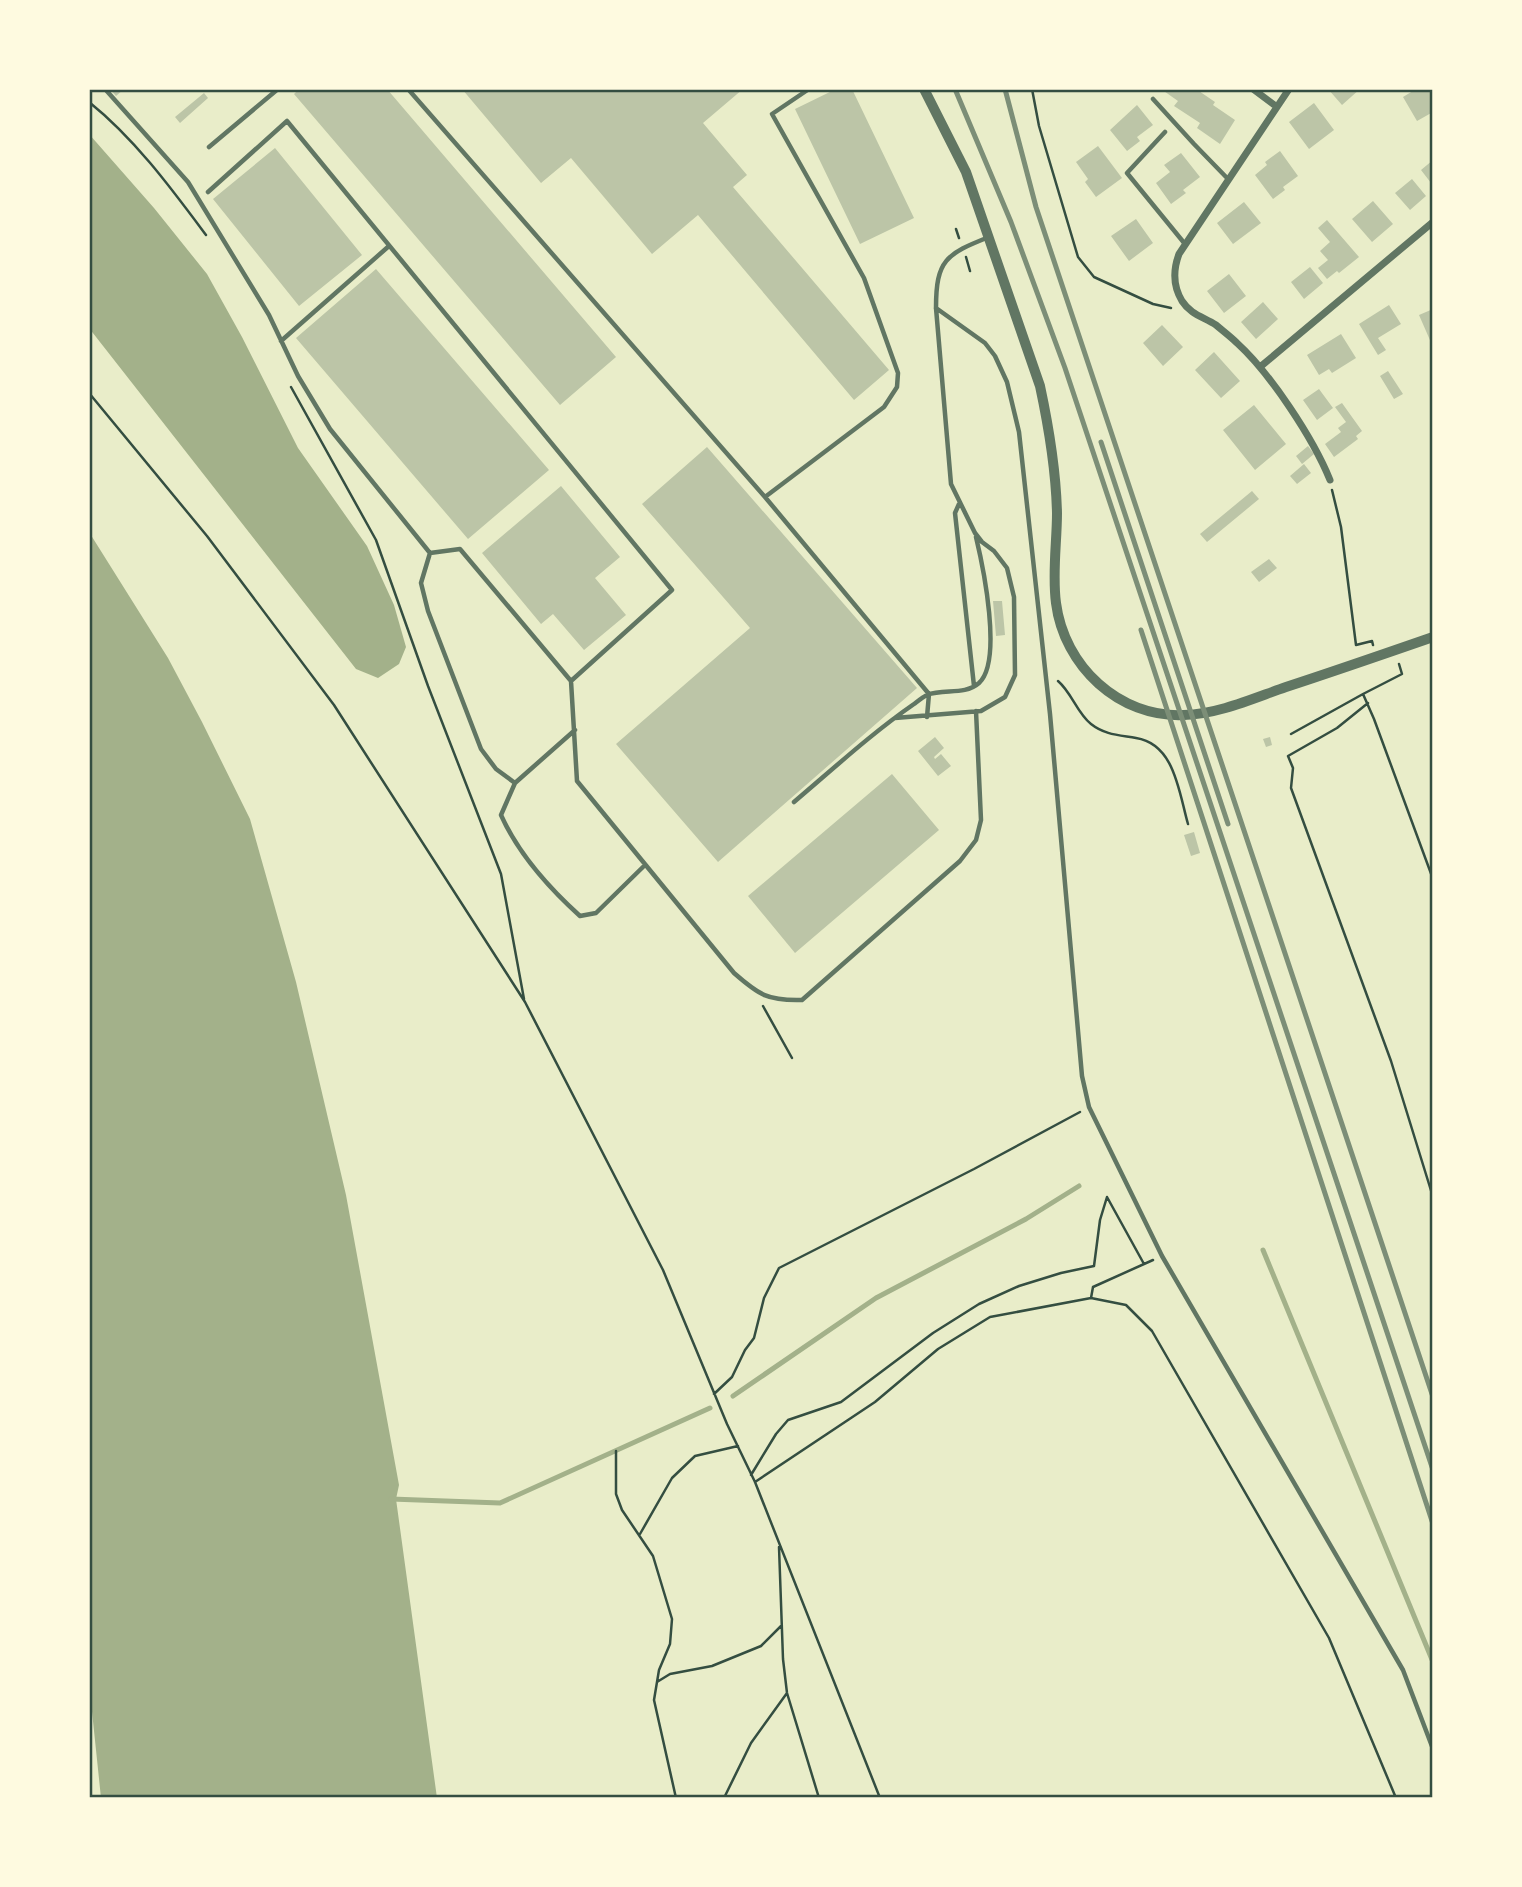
<svg xmlns="http://www.w3.org/2000/svg" width="1522" height="1887" font-family="Barlow,sans-serif">
  <style>
    .water { fill: #a3b18a }
    .lines { fill: none; stroke-linecap: round; stroke-linejoin: round }
    .stream { stroke: #a3b18a; stroke-width: 5 }
    .building { fill: #bcc5a7 }
    .path { stroke: #344e41; stroke-width: 2.5 }
    .service { stroke: #617663; stroke-width: 4.5 }
    .minor { stroke: #617663; stroke-width: 7 }
    .tertiary { stroke: #617663; stroke-width: 10 }
    .rail { stroke: #7c8e77; stroke-width: 5 }
    .neatline { fill: none; stroke: #344e41; stroke-width: 2.5 }
  </style>
  <rect width="100%" height="100%" fill="#e9edc9"/>
  <path class="water" d="M89,134L154,208L207,274L242,337L298,448L367,546L394,605L406,647L399,664L378,678L356,669L89,328Z
    M89,532L168,658L202,722L250,819L296,982L346,1195L399,1485L396,1499L437,1798H101L91,1702L89,1666Z"/>
  <g class="lines">
    <path class="stream" d="M1263,1250L1433,1662
      M733,1396L876,1298L1026,1219L1079,1186
      M391,1499L500,1503L710,1408"/>
  </g>
  <path class="building" d="M110,89H124L116,96Z
    M299,89H387L616,357L560,405L294,94Z
    M462,89H743L703,123L747,175L733,187L889,370L854,400L698,215L652,254L571,158L541,183Z
    M836,89H852L914,218L860,244L795,109Z
    M1161,89H1196L1215,102L1213,105L1235,120L1220,144L1197,128L1200,123L1174,106L1178,101Z
    M1328,89H1360L1342,105Z
    M1416,89H1433V112L1417,121L1403,97Z
    M204,93L208,98L180,123L175,117Z
    M1314,103L1334,130L1309,149L1289,122Z
    M1137,105L1153,125L1137,137L1140,141L1127,151L1110,130Z
    M1098,146L1122,178L1096,197L1085,182L1088,179L1076,162Z
    M275,148L362,255L299,306L213,199Z
    M1280,151L1298,176L1283,187L1285,190L1273,199L1255,175L1267,165L1265,162Z
    M1181,153L1200,177L1183,190L1186,193L1171,204L1156,183L1170,172L1164,165Z
    M1433,160V181L1431,183L1421,170Z
    M1412,179L1426,196L1410,210L1395,193Z
    M1373,201L1393,224L1372,242L1352,219Z
    M1244,202L1261,223L1233,244L1217,223Z
    M1136,219L1153,243L1129,261L1111,236Z
    M1327,220L1359,257L1339,273L1337,271L1327,279L1318,268L1328,260L1320,251L1330,242L1318,228Z
    M1310,267L1323,283L1304,299L1291,282Z
    M376,269L549,470L468,539L296,338Z
    M1229,274L1246,296L1224,313L1207,291Z
    M1263,302L1278,319L1256,339L1241,322Z
    M1389,305L1401,324L1378,338L1386,350L1378,355L1359,324Z
    M1433,309V347L1419,315Z
    M1162,325L1183,347L1163,366L1143,343Z
    M1341,334L1356,358L1332,373L1329,369L1319,375L1307,355Z
    M1214,352L1240,381L1221,398L1195,370Z
    M1388,371L1403,394L1394,399L1380,376Z
    M1319,389L1333,408L1317,420L1303,400Z
    M1342,403L1362,431L1356,436L1358,439L1334,457L1325,444L1341,432L1338,428L1346,422L1335,407Z
    M1254,405L1286,444L1255,470L1223,430Z
    M1308,446L1314,454L1302,464L1296,456Z
    M707,447L917,688L718,862L616,744L750,628L642,504Z
    M1304,464L1311,473L1297,484L1290,476Z
    M561,486L620,557L595,578L626,615L584,650L553,614L541,624L482,553Z
    M1252,491L1259,499L1207,542L1200,534Z
    M1269,559L1277,568L1259,582L1251,572Z
    M993,601H1002L1005,635L996,636Z
    M935,737L944,748L934,757L935,759L941,754L951,766L938,776L918,751Z
    M1270,737L1272,745L1266,747L1263,739Z
    M892,774L939,830L795,953L748,896Z
    M1194,832L1200,853L1191,856L1184,835Z"/>
  <g class="lines">
    <path class="path" d="M1032,89L1039,126L1078,257L1094,277L1153,304L1171,308
      M89,102C135,139 171,188 206,235
      M956,229L959,238
      M966,257L970,271
      M291,387L376,540L428,686L501,874L524,999
      M89,393L207,536L334,705L525,1002L663,1270L727,1424L755,1482L880,1798
      M1332,490L1341,527L1356,645L1372,641L1373,645
      M1399,664L1402,674L1363,694L1374,719L1433,879
      M1058,681C1072,693 1077,713 1091,724C1105,735 1119,735 1136,738C1175,744 1179,793 1188,824
      M1368,703L1337,728L1288,756L1293,768L1291,788L1391,1061L1433,1197
      M1291,734L1363,694
      M763,1006L792,1058
      M1091,1298L1093,1287L1153,1260
      M714,1394L732,1377L745,1350L754,1338L764,1298L779,1268L974,1169L1080,1112
      M616,1451V1494L622,1510L653,1556L672,1619L670,1644L659,1670L654,1700L676,1798
      M751,1475L776,1434L788,1420L841,1402L933,1333L979,1304L1019,1286L1061,1273L1094,1266L1100,1220L1107,1197L1144,1264
      M755,1482L875,1402L938,1349L990,1317L1091,1298L1126,1305L1152,1331L1329,1638L1396,1798
      M640,1534L672,1478L695,1456L738,1446
      M779,1547L783,1659L787,1693L819,1798
      M657,1682L670,1674L712,1666L761,1646L781,1626
      M724,1798L751,1743L787,1693"/>
    <path class="service" d="M105,89L188,182L269,315L298,376L330,429L430,553L421,583L428,611L481,749L496,769L515,783
      M408,89L765,497L929,694L927,717
      M1153,99L1194,144L1228,179
      M1165,132L1127,173L1185,244
      M209,147L278,89
      M208,192L287,121L672,590L571,681L577,781L734,973C759,995 768,1001 802,1000L960,861L976,840L981,820L976,711
      M936,308L985,343L995,356L1007,382L1019,432L1050,714L1082,1076L1089,1107L1162,1256L1403,1670L1433,1749
      M281,341L389,246
      M765,497L884,407L897,387L898,373L864,278L772,114L809,89
      M959,504L955,513L974,686
      M430,553L460,549L571,681
      M895,718L981,711L1005,697L1015,675L1014,597L1007,568L994,551L982,542L975,533L951,484L936,308C936,260 946,254 989,237
      M575,730L515,783L501,815C518,853 549,888 580,916L596,913L645,865
      M794,802C833,769 872,733 914,704C918,701 923,697 927,695C944,688 964,696 979,683C1003,661 983,566 976,537"/>
    <path class="minor" d="M1253,89L1277,107
      M1289,89L1179,254C1173,270 1173,286 1182,301C1191,315 1204,317 1216,325C1223,331 1231,337 1237,343C1270,373 1313,438 1330,480
      M1260,367L1433,222"/>
    <path class="tertiary" d="M924,89L966,172L1040,386C1049,428 1056,470 1057,513C1057,542 1052,573 1056,603C1064,666 1119,718 1184,715C1219,714 1254,698 1286,687C1335,671 1384,654 1433,637"/>
    <path class="rail" d="M955,89L1011,222L1065,368L1433,1470
      M1005,89L1036,207L1433,1397
      M1101,442L1228,824
      M1141,630L1433,1524"/>
  </g>
  <rect width="1522" height="1887" fill="none" stroke="#fefae0" stroke-width="182"/>
  <rect x="91" y="91" width="1340" height="1705" class="neatline"/>
</svg>
